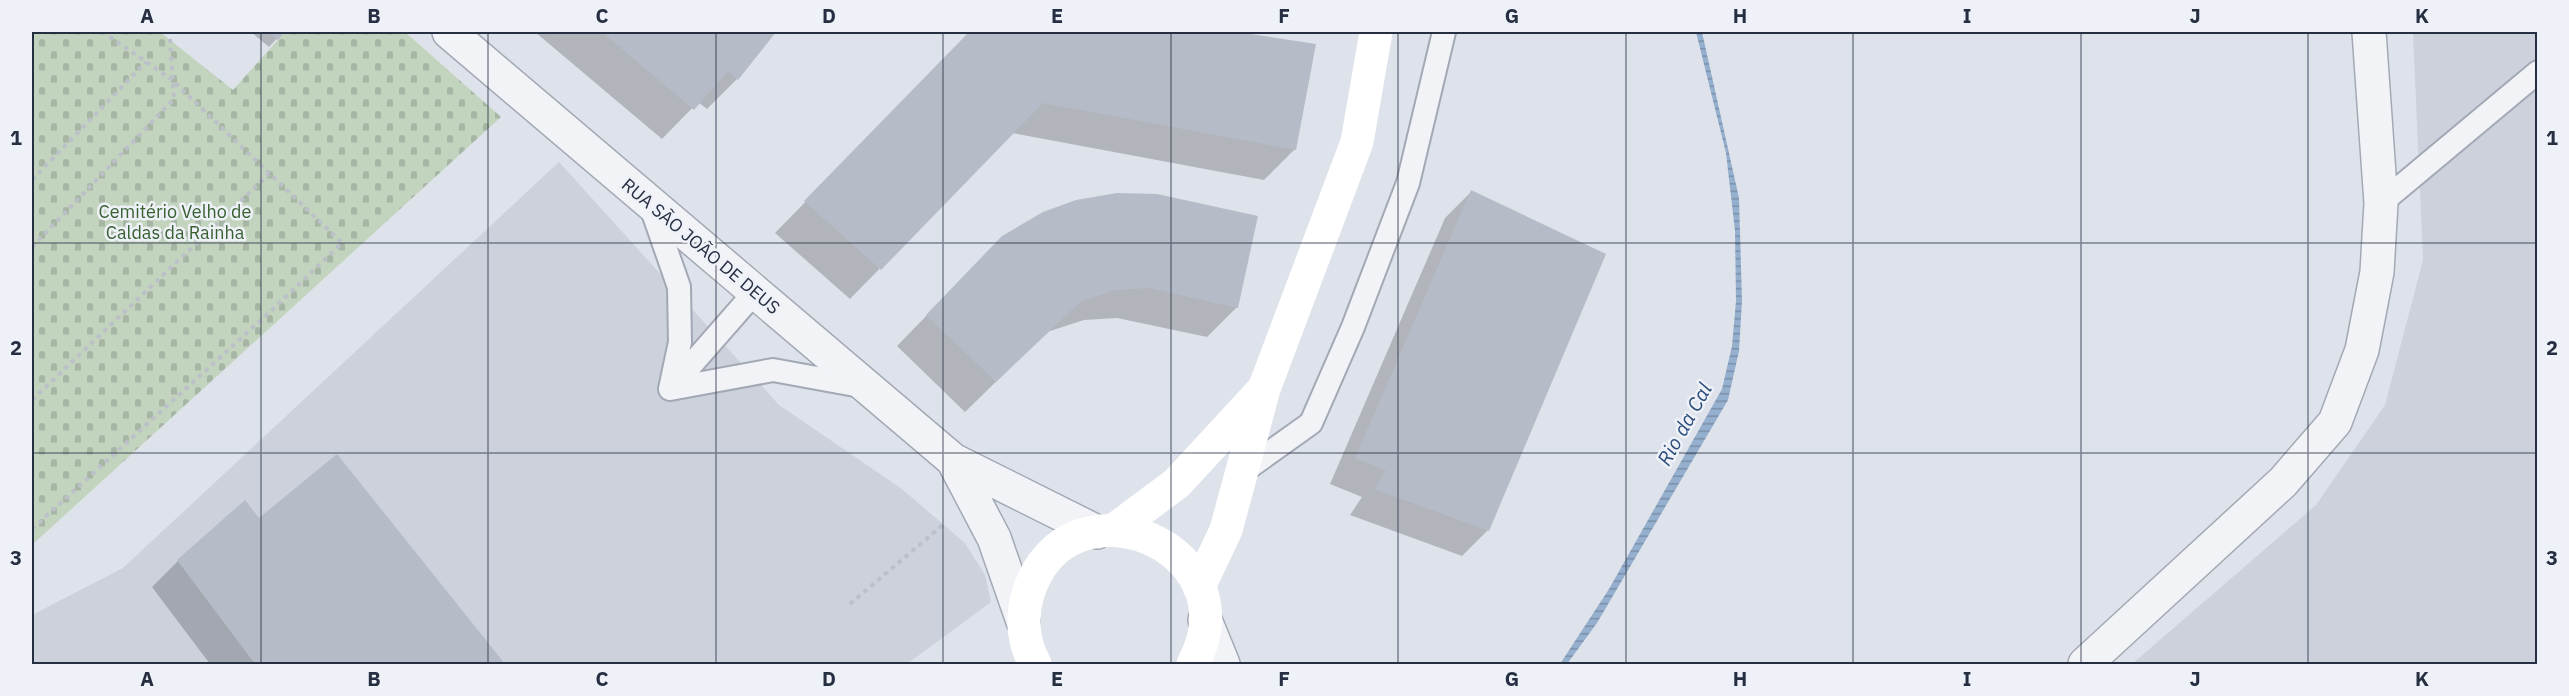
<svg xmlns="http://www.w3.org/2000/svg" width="2569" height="696" font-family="'IBM Plex Sans',sans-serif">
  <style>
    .built { fill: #ccd1dc }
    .cemetery { fill: url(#cemetery-stones) }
    .water { fill: url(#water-rules) }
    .shadow { fill: #0003 }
    .building { fill: #b5bbc7 }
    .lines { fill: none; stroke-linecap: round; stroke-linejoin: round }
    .lane-casing { stroke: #a3a9b4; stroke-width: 26 }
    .street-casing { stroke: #a3a9b4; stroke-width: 36 }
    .path { stroke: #bcc0c8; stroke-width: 4; stroke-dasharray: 4.5 4.5; stroke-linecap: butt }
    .lane { stroke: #f1f3f7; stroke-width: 22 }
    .street { stroke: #f1f3f7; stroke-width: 33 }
    .secondary { stroke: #fff; stroke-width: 33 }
    .grid { fill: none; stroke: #262f42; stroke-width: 1.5; stroke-opacity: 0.55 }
    .labels { text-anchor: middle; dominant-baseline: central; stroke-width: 5; stroke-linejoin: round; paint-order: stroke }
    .park-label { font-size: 18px; fill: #386031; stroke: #eef1f7 }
    .street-label { font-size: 18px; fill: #262f42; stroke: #eef1f7 }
    .water-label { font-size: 20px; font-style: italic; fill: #2b4c7b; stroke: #eef1f7 }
    .neatline { fill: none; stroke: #262f42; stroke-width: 2 }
    .grid-label { font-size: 20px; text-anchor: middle; font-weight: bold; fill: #262f42 }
  </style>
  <defs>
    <pattern id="cemetery-stones" width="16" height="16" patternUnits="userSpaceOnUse" patternTransform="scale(1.5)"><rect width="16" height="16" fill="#c3d4be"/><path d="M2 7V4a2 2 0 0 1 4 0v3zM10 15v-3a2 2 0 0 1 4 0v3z" fill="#a7b6a4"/></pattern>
    <pattern id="water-rules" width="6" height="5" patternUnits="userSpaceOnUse" patternTransform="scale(1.5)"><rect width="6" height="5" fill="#95afce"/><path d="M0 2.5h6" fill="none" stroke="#798fa9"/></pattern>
  </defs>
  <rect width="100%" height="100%" fill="#dee2ea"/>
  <path class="built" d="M2413,32H2537V664H2132L2316,505L2385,405L2423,260Z
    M559,162L779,405L902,489L965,543L985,575L991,602L907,664H32V615L123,568Z"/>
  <path class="cemetery" d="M32,32H160L233,90L285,32H405L501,117L32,545Z"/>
  <path class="water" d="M1696,32H1702L1739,198L1742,300L1739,351L1728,400L1597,623L1567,664H1560L1609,589L1722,389L1732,346L1736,301L1735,231L1726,153Z"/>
  <path class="shadow" d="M251,32H283L269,47Z
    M535,32H774L737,79L707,109L698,102L662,139Z
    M971,32H1229L1314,45L1294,150L1264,180L1012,133L850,299L775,233Z
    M1471,192L1488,530L1462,556L1350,515L1362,497L1330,484L1445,218Z
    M1003,237L1237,307L1207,337L1117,318L1084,320L1047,332L965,412L897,346Z
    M337,456L503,664H210L152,587L178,561L245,503L259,520Z"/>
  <path class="building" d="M268,32H285L278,40Z
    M602,32H776L738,80L728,71L694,110Z
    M969,32H1238L1316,44L1296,150L1043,103L881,270L804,201Z
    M1471,190L1606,254L1489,531L1374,489L1386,471L1355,458Z
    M1117,193L1157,194L1258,216L1238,308L1149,288L1115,290L1080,302L996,382L926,315L1002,236L1043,212L1076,200Z
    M337,454L505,664H255L177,560L245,500L259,518Z"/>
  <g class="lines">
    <g class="lane-casing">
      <path id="lane" d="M2381,203L2538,72
        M650,204L679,287L680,342L670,389
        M671,388L755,292
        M670,389L773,370L866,387
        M1241,473L1311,423L1353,327L1408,183L1444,32"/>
    </g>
    <g class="street-casing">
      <path id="street" d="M449,32L953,460L1097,532
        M953,460L994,538L1023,621
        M1205,620L1223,664
        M2085,664L2283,482L2335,422L2362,350L2377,272L2381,203L2369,32"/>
    </g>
    <path class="path" d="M32,180L146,62
      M32,247L174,99L170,39
      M32,400L269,174
      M32,529L272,310L342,243L171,79L103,32
      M850,604L944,524"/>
    <use href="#lane" class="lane"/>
    <use href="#street" class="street"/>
    <path class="secondary" d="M1114,530L1177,483L1261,392
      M1199,587L1226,530L1264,389L1357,142L1376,32
      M1035,664C1023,642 1021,618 1028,594C1066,470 1256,546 1193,664"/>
  </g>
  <path class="grid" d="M261,32V664M488,32V664M716,32V664M943,32V664M1171,32V664M1398,32V664M1626,32V664M1853,32V664M2081,32V664M2308,32V664M32,243H2538M32,453H2538"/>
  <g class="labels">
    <g class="park-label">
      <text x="175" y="211">Cemitério Velho de<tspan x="175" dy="21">Caldas da Rainha</tspan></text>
    </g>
    <g class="street-label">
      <text transform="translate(701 246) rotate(40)">RUA SÃO JOÃO DE DEUS</text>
    </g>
    <g class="water-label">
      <text transform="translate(1684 424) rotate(-61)">Rio da Cal</text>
    </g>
  </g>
  <rect width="2569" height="696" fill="none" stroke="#eef1f7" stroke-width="66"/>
  <rect x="33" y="33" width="2503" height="630" class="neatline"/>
  <g class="grid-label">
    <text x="147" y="23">A</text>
    <text x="374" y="23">B</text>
    <text x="602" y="23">C</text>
    <text x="829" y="23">D</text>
    <text x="1057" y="23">E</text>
    <text x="1284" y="23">F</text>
    <text x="1512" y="23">G</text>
    <text x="1740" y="23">H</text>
    <text x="1967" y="23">I</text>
    <text x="2195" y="23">J</text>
    <text x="2422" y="23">K</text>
    <text x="16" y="145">1</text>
    <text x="2552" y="145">1</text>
    <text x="16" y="355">2</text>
    <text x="2552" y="355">2</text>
    <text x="16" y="565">3</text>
    <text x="2552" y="565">3</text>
    <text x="147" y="686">A</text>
    <text x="374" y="686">B</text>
    <text x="602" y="686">C</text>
    <text x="829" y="686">D</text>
    <text x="1057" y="686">E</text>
    <text x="1284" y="686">F</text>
    <text x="1512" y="686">G</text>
    <text x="1740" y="686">H</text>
    <text x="1967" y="686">I</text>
    <text x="2195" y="686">J</text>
    <text x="2422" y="686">K</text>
  </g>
</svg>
